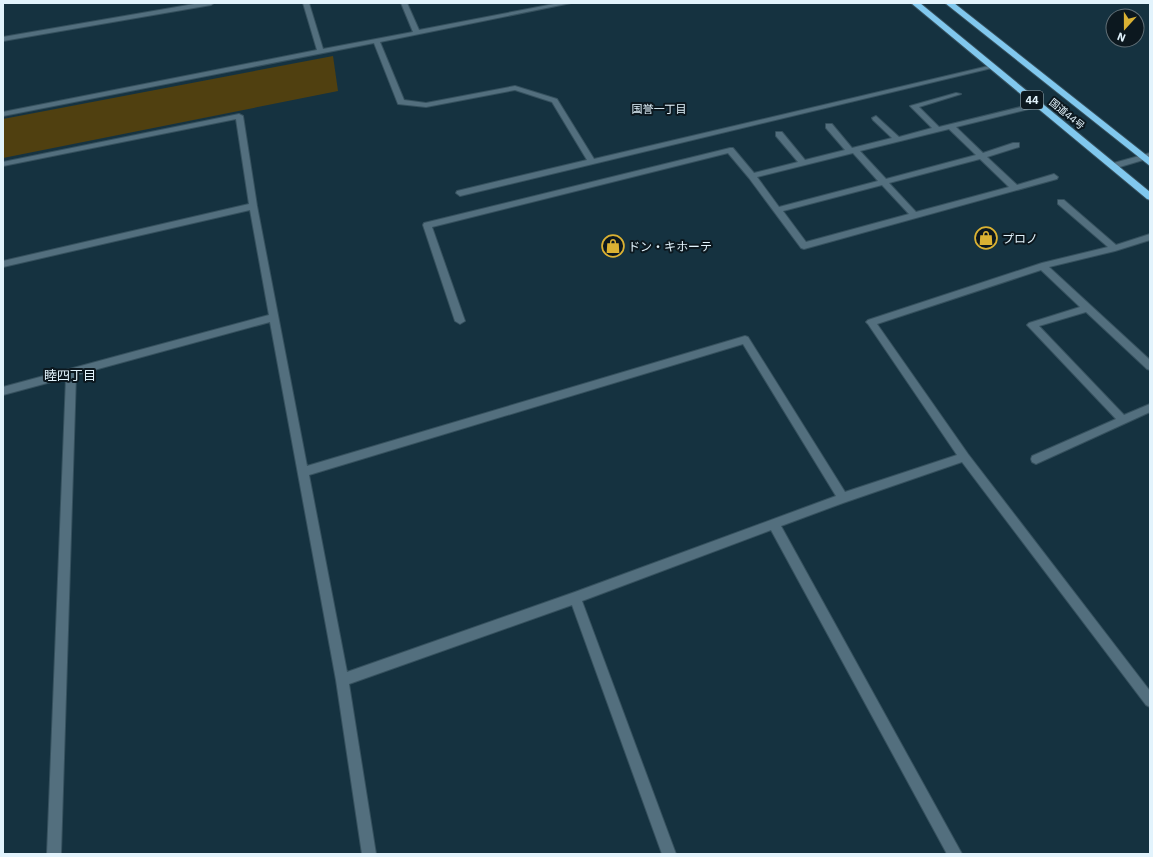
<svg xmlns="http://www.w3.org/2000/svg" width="1153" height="857" font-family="'IBM Plex Sans','Noto Sans JP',sans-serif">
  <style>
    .green { fill: #504010 }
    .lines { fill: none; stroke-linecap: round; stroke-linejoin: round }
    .minor-casing { stroke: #36515e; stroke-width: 2 }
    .highway-casing { stroke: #36515e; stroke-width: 2 }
    .minor { fill: #536f7e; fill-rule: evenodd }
    .highway { fill: #81c8ee; fill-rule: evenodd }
    .labels { text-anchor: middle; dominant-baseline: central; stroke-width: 4; stroke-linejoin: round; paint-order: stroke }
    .far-street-label { font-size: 10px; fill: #e2f3fc; stroke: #0c181f }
    .shield { fill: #0c181f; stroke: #a2b1ba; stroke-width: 1 }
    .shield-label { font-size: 11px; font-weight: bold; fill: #e2f3fc }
    .far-neighbourhood-label { font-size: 11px; fill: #e2f3fc; stroke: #0c181f }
    .poi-label { font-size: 12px; fill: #e2f3fc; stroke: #0c181f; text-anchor: start }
    .neighbourhood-label { font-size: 13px; fill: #e2f3fc; stroke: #0c181f }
  </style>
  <rect width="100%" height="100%" fill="#153240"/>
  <path class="green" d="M333,56L338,91L3,158V119Z"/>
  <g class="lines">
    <g class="minor-casing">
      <path id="minor" d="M200,3H214L211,5L3,41V37Z
        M303,3H309L323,49L413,32L401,3H407L419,30L559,3H571L380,42L404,100L426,103L515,86L557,99L594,159L993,65L996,67L460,196L456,193L457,191L587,160L552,102L515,90L426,107L398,104L374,43L3,116V112L317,50Z
        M956,93L961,94L919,107L939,127L1041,102V106L956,127L983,153L1013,143H1019V147L987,157L1017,185L1054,174L1058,177L1057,179L804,249L801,248L749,178L728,153L432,227L465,321L460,324L455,321L423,225L424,223L730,148H733L754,173L798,162L776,136V132H782L805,160L845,150L826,128V124H832L852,148L892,138L873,120L872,118L876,116L899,137L932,128L910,106ZM949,129L976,155L886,179L860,151ZM853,153L878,181L779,207L757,177ZM980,159L1009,187L916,212L889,183ZM882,185L909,214L806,242L783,211Z
        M239,114L243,116L257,206L307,466L745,336L748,337L845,492L957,455L868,324L866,322L868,320L1042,263L1108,247L1058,204V200H1064L1116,245L1150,234V240L1115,251L1049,267L1150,360V370L1147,369L1086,312L1039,326L1124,415L1150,404V412L1036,464L1032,462L1031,459L1032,456L1116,419L1027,325L1029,323L1080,307L1041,270L877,324L968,454L1150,691V707L1146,705L962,462L843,503L781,526L962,854H947L771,530L582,601L676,854H662L572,605L349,684L376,854H362L336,680L270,322L76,375L61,854H47L66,378L3,395V387L269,315L250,210L3,267V261L249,204L236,119L3,166V162ZM743,344L836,496L575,592L347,672L309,475Z
        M1150,153V158L1113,169L1109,166L1110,164Z"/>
    </g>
    <g class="highway-casing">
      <path id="highway" d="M911,3H920L1150,192V200L1147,199Z
        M945,3H954L1150,158V166Z"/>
    </g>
    <use href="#minor" class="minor"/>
    <use href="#highway" class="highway"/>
  </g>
  <defs>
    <g id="shop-ring" transform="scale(1.15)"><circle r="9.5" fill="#0c181f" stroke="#dbb233" stroke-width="1.5"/><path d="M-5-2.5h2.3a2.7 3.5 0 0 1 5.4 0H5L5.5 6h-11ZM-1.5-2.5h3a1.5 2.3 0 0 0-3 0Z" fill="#dbb233"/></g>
  </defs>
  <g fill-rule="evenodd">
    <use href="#shop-ring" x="986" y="238"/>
    <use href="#shop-ring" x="613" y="246"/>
  </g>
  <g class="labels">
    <g class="far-street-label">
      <text transform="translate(1067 114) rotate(39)">国道44号</text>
    </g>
    <rect class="shield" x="1021" y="91" width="22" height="18" rx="3"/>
    <g class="shield-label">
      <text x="1032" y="100">44</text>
    </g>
    <g class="far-neighbourhood-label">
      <text x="659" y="109">国誉一丁目</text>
    </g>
    <g class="poi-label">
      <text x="1002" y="238">プロノ</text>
      <text x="628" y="246">ドン・キホーテ</text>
    </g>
    <g class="neighbourhood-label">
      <text x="70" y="375">睦四丁目</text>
    </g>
  </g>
  <rect width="1153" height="857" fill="none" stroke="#e2f3fc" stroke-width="8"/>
  <g transform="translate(1125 28) rotate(201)"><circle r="19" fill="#0c181f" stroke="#627077"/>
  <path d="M0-3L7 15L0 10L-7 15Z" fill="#dbb233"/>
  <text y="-6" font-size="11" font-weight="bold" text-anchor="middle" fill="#e2f3fc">N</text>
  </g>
</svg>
